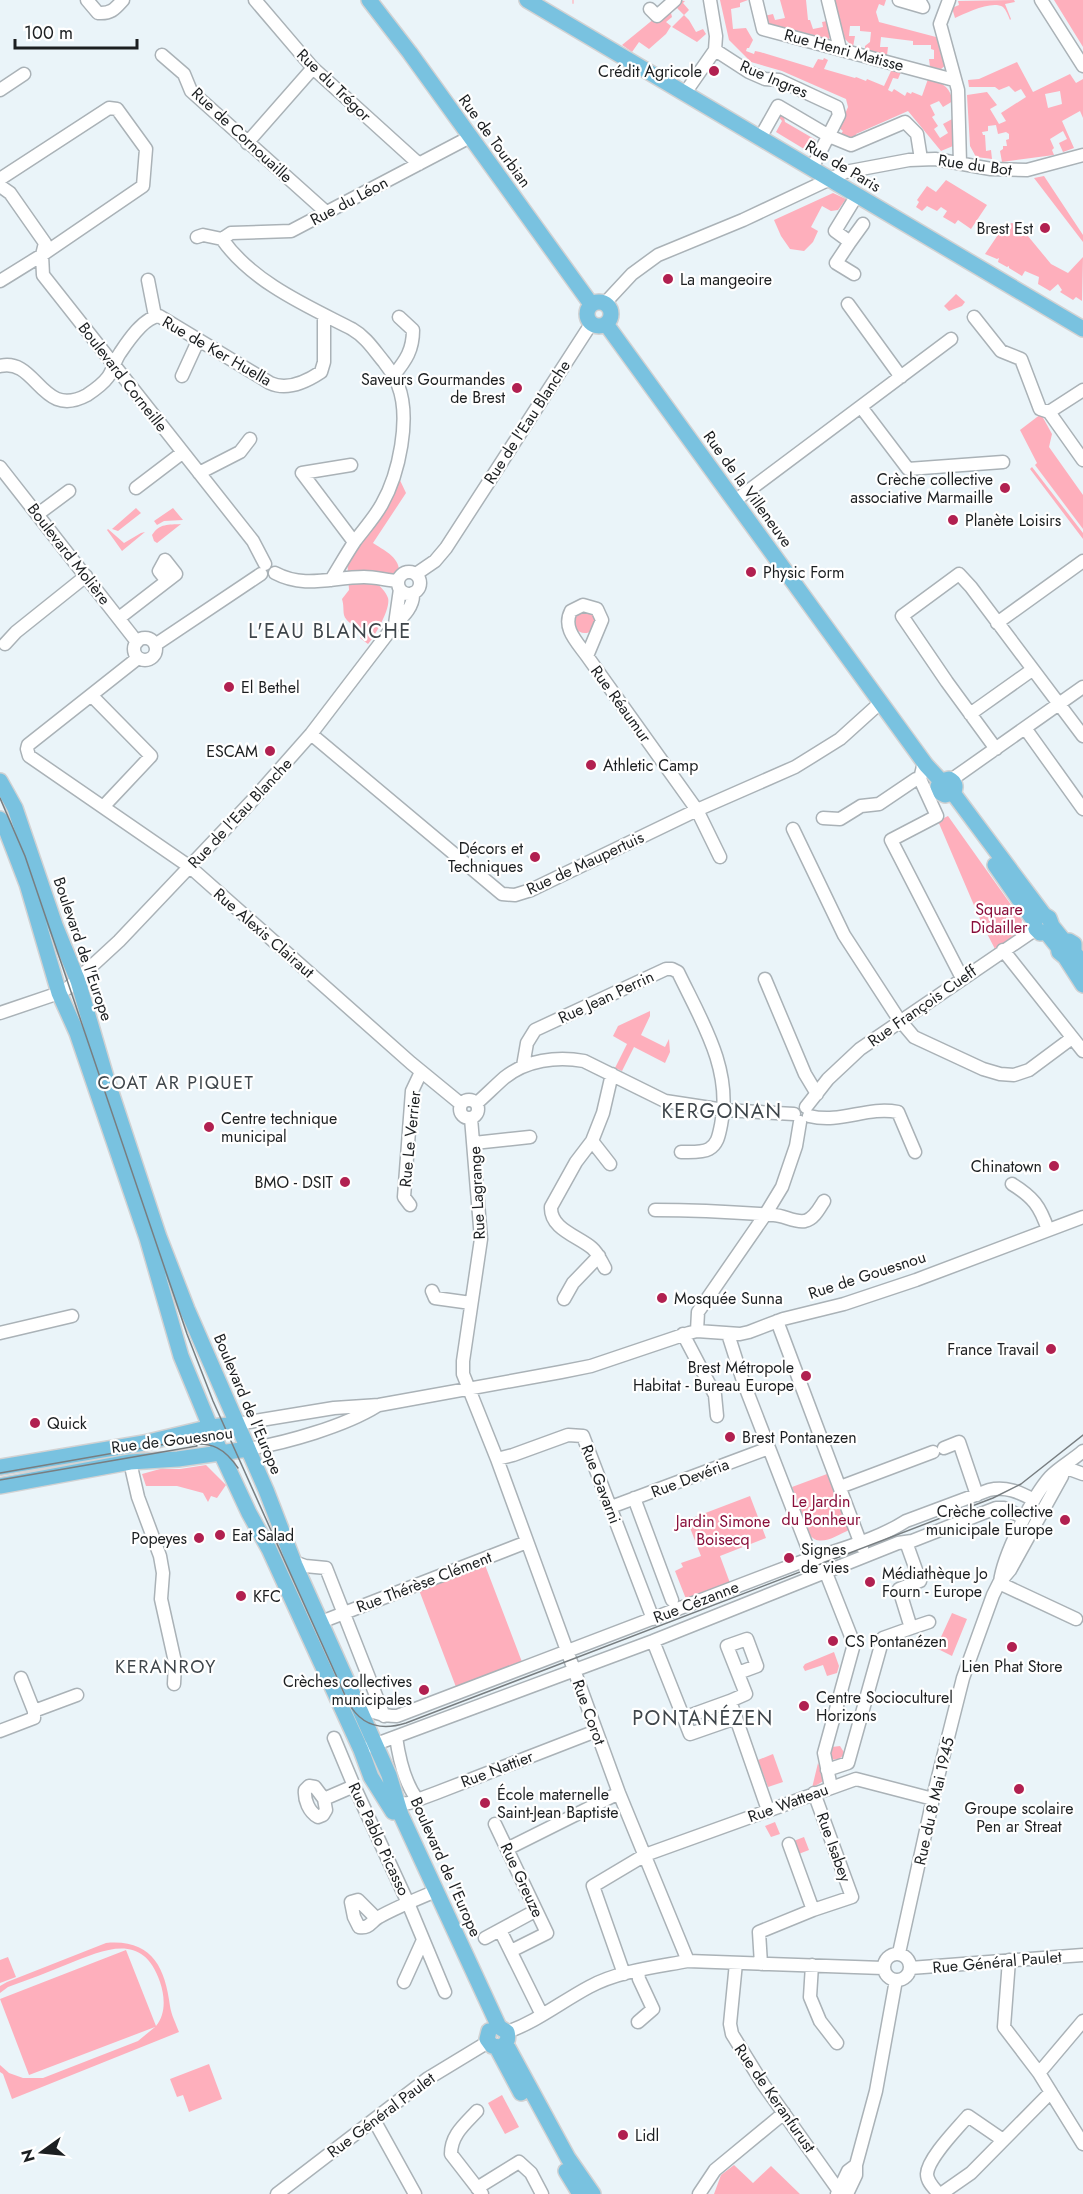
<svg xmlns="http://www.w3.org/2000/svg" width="1083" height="2194" font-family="Jost,sans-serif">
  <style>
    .green { fill: #feafbc; fill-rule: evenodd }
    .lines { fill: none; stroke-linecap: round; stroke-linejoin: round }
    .stream { stroke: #f8ccd3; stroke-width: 2 }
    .minor-casing { stroke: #aab2b7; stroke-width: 15 }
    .major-casing { stroke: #d2d2d3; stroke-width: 18 }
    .minor { stroke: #fff; stroke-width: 12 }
    .major { stroke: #79c2e0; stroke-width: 15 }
    .tram { stroke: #787e81; stroke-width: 1.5 }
    .poi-dot { fill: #b12050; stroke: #fff; stroke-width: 2 }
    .labels { text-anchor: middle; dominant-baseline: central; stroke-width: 4.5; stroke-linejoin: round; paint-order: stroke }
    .street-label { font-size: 16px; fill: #1c1f21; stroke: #fff }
    .poi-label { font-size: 16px; fill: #1c1f21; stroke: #fff; text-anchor: start }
    .park-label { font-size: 16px; fill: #890e3a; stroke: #fff }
    .neighbourhood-label { font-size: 18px; letter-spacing: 1.5px; fill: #3f464b; stroke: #fff }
    .quarter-label { font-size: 20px; letter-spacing: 1.5px; fill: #3f464b; stroke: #fff }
  </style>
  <rect width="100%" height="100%" fill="#eaf4f9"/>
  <path class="green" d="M677,0L685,1L683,3L689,10L684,15L689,20L696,32L703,29L706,34L697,42L672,27L684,15L677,8L671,13L672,17L666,22L671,26L666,34L649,49L639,42L632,52L622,45Z
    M720,0H748L740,3V7L731,9L733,29L746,28L753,40L749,48H747L746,51L754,54L755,51L760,52L813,68L818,59L823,60L824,58L828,60L824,69L855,78L856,77L866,81L867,79L884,86L891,71L901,72L898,79L893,78L888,90L892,92L894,89L905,96L907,92L911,94L912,92L922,96L928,79C943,83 949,86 953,101L943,107L939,101L930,105L935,115L932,117L938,126L934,129L940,138L948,133L943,124L954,118L953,146L941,151L908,111L856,134L858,140L840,135L843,131L839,128L848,107L846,99L782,71L751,62L729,40Z
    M780,0H806L808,20H810L813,29L823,27L822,22L827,21L831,34L829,39L770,24L764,16L773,14L775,20L785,18Z
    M834,0H886L884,6L879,4L876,12L879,22L936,37L947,64L941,69L930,67L929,59H934V50L931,49V45H913V41L881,37L880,47H888L887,55L865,50V46L870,42L871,32L860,31V26H850L849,36H855L853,47L845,39Z
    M1014,0L1015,2L1005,4L1011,19L1010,20C1008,15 1006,10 1003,7C992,0 966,13 955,18L952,8L959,5L958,1Z
    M1054,0H1083V47Z
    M1017,62L1033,92L1070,74L1076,83L1083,79V118L1080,111L1062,121L1074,148L1063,152L1059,143L1067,139L1063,131L1050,139L1054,148L1052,150L1054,155L1002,162L1000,151L1003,149V146H1007L1006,140L1009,139V134L1006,132L998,134L996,125L988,126V131L982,132L983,135H985L986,151L991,150L992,159L976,157L970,146L967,95L987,92L997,105L990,109L999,124L1006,121L1001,113L1026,97L1021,89L1015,92L1009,86L999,90L995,87H969L968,80L979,79ZM1060,91L1062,104L1048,108L1045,94Z
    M783,112L785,122L816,140L809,152L776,132L782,121L777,115Z
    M1044,176L1083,235V242L1034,178Z
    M946,180L987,205L971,229L958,220L955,224L943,217L947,211L941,207L937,211L927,206L922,211L916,207L919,202L917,200L927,186L936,192Z
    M833,193L846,199L838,210L831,211L822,206L811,227L818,231L813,242L804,251L790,249L781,236L774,220Z
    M1006,223L1009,226L1011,223L1018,224L1051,264L1068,273L1083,257L1082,301L1076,297L1073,300L1060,292L1062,290L1058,284L1050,291L1038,284L1039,277L1025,271L1022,276L1009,268V266L1007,267L998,262L999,258L997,259L985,254Z
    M956,294L965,302L962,306L949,311L944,306Z
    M1041,414L1052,434L1049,447L1083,495V529L1035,465L1037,463L1020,430Z
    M1032,467L1083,533V539L1030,469Z
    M398,476L406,493L373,543C383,550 400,557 399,572L375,582C380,586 386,592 388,598C391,608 375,636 368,644L360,638L364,632C359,628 345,622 344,615C343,609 344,606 342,599L349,590L347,558Z
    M136,508L141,513L118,531L112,529Z
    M173,508L183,520L164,521L157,525L154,521Z
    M181,524L157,543L154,541L152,535C160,523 168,525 181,524Z
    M108,529L124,543L141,533L145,532L122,551L107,530Z
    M590,610L597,620L592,631C585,635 579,633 574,627L575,612Z
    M948,816L1022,920L1020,932L995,949L982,924L938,821Z
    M650,1011V1016L641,1035L665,1047L669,1039L670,1052L665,1063L634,1047L622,1071L615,1068L627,1044L613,1036L618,1026Z
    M206,1465L226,1485L217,1498L211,1496L208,1502L203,1493L177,1486H146L142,1474L160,1469H180Z
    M827,1474L849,1530C838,1535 819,1548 810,1535L792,1487Z
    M750,1496L766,1538L720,1556L730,1583L686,1599L675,1571L683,1567L681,1563L701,1556L687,1520Z
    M485,1565L522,1662L456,1687L419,1590Z
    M952,1613L967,1619L952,1656L936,1648Z
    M834,1652L839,1666L837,1673L827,1676L823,1665L805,1671L803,1667L805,1664Z
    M840,1746L845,1754L839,1759L830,1760L832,1747Z
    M773,1754L783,1782L768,1787L758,1760Z
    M818,1763L825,1780L812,1788Z
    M775,1822L780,1834L771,1837L765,1826Z
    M804,1837L809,1850L796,1855L791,1842Z
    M106,1943C151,1939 165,1966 170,2006C171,2014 176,2024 179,2032L12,2099L3,2074L0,2072V2065L9,2073L23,2078H43L138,2041L155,2027L29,2075L0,1999L126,1950L156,2026C166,2014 165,1997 160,1982C143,1931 104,1950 68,1964C48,1972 28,1980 8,1987L0,1993V1986L7,1982Z
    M8,1957L16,1977L0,1983V1960Z
    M209,2064L222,2099L189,2112L183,2095L177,2097L170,2079Z
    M502,2095L519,2127L505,2134L488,2103Z
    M734,2165L753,2183L771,2166L800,2194H714L721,2175Z"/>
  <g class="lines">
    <path class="stream" d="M573,3V0"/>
    <g class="minor-casing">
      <path id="minor" d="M87,0L98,13C111,14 115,9 123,0
        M255,0L313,68L419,164
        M756,0L763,29L954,80
        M828,0L840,49
        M899,0L923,7L919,0
        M949,0L940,24L958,90L960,163
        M1041,0L1083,66
        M650,9L657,16L675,0
        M715,50L749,72L765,79L779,80L837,107L839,115L812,168
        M162,55L184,74L191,91L326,212
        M0,90L24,74
        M685,93L715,50L716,36L710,0
        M760,138L778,106L829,136L851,145L905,122L917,134L921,159
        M247,143L313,68
        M0,179L109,108L117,109L146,149L143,186L42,255L0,281
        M0,186L10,193L45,243L42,255L43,275L253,541L265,564
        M197,237L203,235L222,239
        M222,239C252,282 307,306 352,329C366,337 374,350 384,362C389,369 395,376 398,385C411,418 399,474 382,504C375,517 364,529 355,541C347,553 339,567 331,580
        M222,239L231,233L291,231L470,137
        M850,242L863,224
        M854,274L836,263L850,242L835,231L857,195
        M148,280L155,316
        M605,303L632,274L658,255L743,220L845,172L909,160L935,159L991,169L1027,170L1083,155
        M848,304L901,377
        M974,317L1001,351L1021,359L1040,409L1049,412
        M0,366C37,357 41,420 87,395C93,391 103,384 108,377C113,370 115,360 120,353C128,341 144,317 159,316L270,383C287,391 306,382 321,372L324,362V316
        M394,375C406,360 413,350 413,330L399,317
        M182,376L198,341
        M1083,390L1049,412L1083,460
        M861,407L908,469L1003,462
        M351,465L302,473L354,542
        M0,467L137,642
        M199,473L240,452L250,439
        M136,488L182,453
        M736,500L951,339
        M38,514L69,491
        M398 583a11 11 0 1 1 22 0a11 11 0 1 1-22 0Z
        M275,573C305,589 332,577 364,577C375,577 386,580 398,581
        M416,574L435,561L446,548L591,324
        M119,618L176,574L165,560L159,571L167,581
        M997,623L1083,561
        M395,624L400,589
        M134 649a11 11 0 1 1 22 0a11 11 0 1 1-22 0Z
        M5,644L16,632L86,576
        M155,645L261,574
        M587,656C577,642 562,628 571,611L583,605L597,609L602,620L587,656L697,810L720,857
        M138,658L28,745L27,749L29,756L190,867L411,1063L461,1104
        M92,696L151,756L103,807
        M970,714L1032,670
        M1025,728L1083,809
        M311,734L502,894L515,895L531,890L697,810L795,767L840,739L881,702
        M996,749L947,682L902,616L959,574L971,587L1083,736
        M924,762L920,779L937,816L891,840L962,978
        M951,780L1083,687
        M823,818L840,819L861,806L879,804L916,779H920
        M793,829L844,935L898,1018L914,1037L983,1069L1000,1074L1014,1075L1029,1070L1072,1038
        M1003,950L1083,1051
        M765,979L805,1074L817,1094
        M0,1013L59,993L68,988L119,941L250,803L311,734L395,624C404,616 414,606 413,593
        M523,1066L527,1043L535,1030L666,969H672L678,972C701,1020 733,1070 721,1125C719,1134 718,1144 709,1149C702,1153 689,1152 681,1152
        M460 1109a9 9 0 1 1 18 0a9 9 0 1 1-18 0Z
        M477,1103C486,1095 495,1086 504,1078C526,1060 557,1056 584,1061L665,1101L724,1110L794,1114
        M806,1107L828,1079L860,1049L1036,929
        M809,1116C842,1124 866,1106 898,1112L915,1152
        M471,1118L481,1239L463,1361V1374L497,1459L513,1455L568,1435L583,1436L653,1619
        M592,1141L610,1164
        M474,1143L530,1137
        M1012,1184C1033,1197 1040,1206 1048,1230
        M410,1205L404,1197L412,1091L421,1072
        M655,1210C695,1210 733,1212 773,1215C784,1215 794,1223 805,1221C814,1219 819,1209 824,1201
        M605,1268C601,1261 598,1253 592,1248C578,1236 550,1229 551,1207L576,1162L592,1141L603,1113L612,1074
        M432,1291L435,1298L471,1303
        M564,1299L573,1283L599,1256
        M777,1321L862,1547
        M697,1331L698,1312L765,1215L782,1187L796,1146L800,1122
        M0,1333L72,1316
        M683,1334L715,1395L717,1416
        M728,1334L743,1381L812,1559L826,1573L854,1644L824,1753L831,1787
        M237,1424L334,1408L379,1405L561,1372L591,1366L689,1333L697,1331L740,1334L749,1332L783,1319L844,1304L916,1280L1083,1217
        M944,1448L959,1442L977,1495
        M248,1449C286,1443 345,1426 377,1406
        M497,1459L619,1793L688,1961
        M130,1462L138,1497L160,1556L163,1573L161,1599L175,1662L174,1684
        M1064,1467L1083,1474
        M840,1487L933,1452
        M634,1498L672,1600
        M611,1507L769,1448
        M294,1562L305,1566L326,1568L384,1716
        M1000,1582C1003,1556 1032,1497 1050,1477C1058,1468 1073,1460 1083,1451
        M999,1583L1076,1619
        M321,1622L527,1542
        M911,1628L929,1622
        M653,1641L690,1734L736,1718
        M21,1678L34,1711
        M730,1701L746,1694L727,1646L747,1639L757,1666L738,1673
        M357,1703C371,1712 381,1716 397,1716L806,1560L812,1559C843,1548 878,1539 906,1521L989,1490C1006,1486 1019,1492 1034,1500
        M683,1718L730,1701L768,1810
        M0,1731L34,1718V1711L77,1695
        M396,1737C399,1758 404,1782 417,1799
        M334,1738L354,1786L408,1903L445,1992
        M368,1747L653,1641L898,1543L912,1541L996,1508H1004L1024,1518
        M827,1770L848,1763L883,1638L911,1628L899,1589L920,1581L906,1542
        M324,1799L315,1787L309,1786L305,1790C304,1800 309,1812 318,1817L323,1815L326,1810L324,1799L354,1786
        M396,1804L409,1803L436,1793L596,1731
        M495,1824L547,1933L511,1951
        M507,1849L619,1793
        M813,1910L852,1897L814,1793
        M376,1918L358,1900L351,1902L354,1917L359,1927C370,1929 371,1921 379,1917C397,1907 417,1899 436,1891
        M500,1930L542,2015
        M485,1938L535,1911
        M899,1953L936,1785L963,1678L993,1595L999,1583L1010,1570L1062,1476L1064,1467
        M884 1967a13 13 0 1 1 26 0a13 13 0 1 1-26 0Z
        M1009,1960L1004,2027L1039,2073L1083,2144
        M736,1963L730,2024L732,2034L763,2084L839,2191
        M761,1964L759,1932L813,1910L789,1844
        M812,1965L810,1997L820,2021L837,2043
        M910,1968L1083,1955
        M624,1974L593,1886L645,1855L856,1779L933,1799
        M404,1982L423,1940
        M638,2022L653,2009L639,1979L638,1971
        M507,2032C536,2022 561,2002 589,1987C618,1971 656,1967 688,1961L883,1968
        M1039,2073L1083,2021
        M477,2111C464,2125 451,2135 451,2154L482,2194
        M374,2120L415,2194
        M477,2188L519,2162L531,2173L542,2194
        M277,2194L427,2079L488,2042
        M699,2194L715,2170L784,2113
        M837,2194L848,2171L856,2165
        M847,2194L856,2175V2165L876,2091L896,1980
        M939,2194C934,2188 927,2182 927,2174C928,2158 957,2129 968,2116L1003,2140
        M941,2194L971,2173L1051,2092"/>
    </g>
    <g class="major-casing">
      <path id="major" d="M369,0L410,53L591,304
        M527,0L1083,329
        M587 314a12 12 0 1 1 24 0a12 12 0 1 1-24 0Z
        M606,324L926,765L941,781
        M0,781L15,808L55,925L78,981L106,1077L159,1237L187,1309L266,1490L295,1565L389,1775L401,1815L493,2014L499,2027L507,2032C509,2039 507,2044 500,2047L492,2046L487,2039L489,2031
        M953,793L945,795L941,793L938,786L941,781L949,779C955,782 957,787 953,793L1044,915L1049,918L1052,926L1064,941H1069L1074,944V952L1083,964
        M0,819L5,827L27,884L59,993L77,1033L147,1238L181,1356L221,1453L249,1513L269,1549L361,1750L371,1777L393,1812
        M995,865L1034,921L1036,929L1040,933L1046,932L1058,947L1059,952L1065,957L1083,985
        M0,1467L144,1443L211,1427L237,1424
        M0,1486L130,1462L178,1459L248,1449
        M506,2044L568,2158L593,2194
        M497,2048L521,2093
        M566,2171L580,2194"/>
    </g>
    <use href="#minor" class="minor"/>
    <use href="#major" class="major"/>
    <path class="tram" d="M0,798L25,856L187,1334L213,1401L348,1702C361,1726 381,1731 406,1723L993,1498L1021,1484L1083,1435
      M188,1445C212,1441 225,1449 238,1468
      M0,1473L194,1439L197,1446L0,1480"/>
  </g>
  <g class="poi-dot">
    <circle cx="714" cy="71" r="6"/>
    <circle cx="1045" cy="228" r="6"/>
    <circle cx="668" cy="279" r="6"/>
    <circle cx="517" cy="388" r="6"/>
    <circle cx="1005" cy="488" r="6"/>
    <circle cx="953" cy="520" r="6"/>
    <circle cx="751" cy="572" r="6"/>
    <circle cx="229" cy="687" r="6"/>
    <circle cx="270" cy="751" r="6"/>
    <circle cx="591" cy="765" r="6"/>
    <circle cx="535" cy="857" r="6"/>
    <circle cx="209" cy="1127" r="6"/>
    <circle cx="1054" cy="1166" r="6"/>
    <circle cx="345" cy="1182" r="6"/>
    <circle cx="662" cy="1298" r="6"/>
    <circle cx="1051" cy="1349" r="6"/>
    <circle cx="806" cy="1376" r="6"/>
    <circle cx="35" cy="1423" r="6"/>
    <circle cx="730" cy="1437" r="6"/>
    <circle cx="1065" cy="1520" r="6"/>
    <circle cx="220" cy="1535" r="6"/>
    <circle cx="199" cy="1538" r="6"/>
    <circle cx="789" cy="1558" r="6"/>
    <circle cx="870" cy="1582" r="6"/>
    <circle cx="241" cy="1596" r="6"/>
    <circle cx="833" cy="1641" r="6"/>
    <circle cx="1012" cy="1647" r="6"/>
    <circle cx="424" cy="1690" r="6"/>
    <circle cx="804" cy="1706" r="6"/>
    <circle cx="1019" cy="1789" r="6"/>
    <circle cx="485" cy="1803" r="6"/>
    <circle cx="623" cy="2135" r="6"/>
  </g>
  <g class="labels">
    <g class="street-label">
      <text transform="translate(844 50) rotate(15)">Rue Henri Matisse</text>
      <text transform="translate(774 79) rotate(23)">Rue Ingres</text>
      <text transform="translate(334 85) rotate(44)">Rue du Trégor</text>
      <text transform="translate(242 135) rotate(43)">Rue de Cornouaille</text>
      <text transform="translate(495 141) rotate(54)">Rue de Tourbian</text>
      <text transform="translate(975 165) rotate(8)">Rue du Bot</text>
      <text transform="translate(843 166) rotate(31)">Rue de Paris</text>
      <text transform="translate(349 201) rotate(-28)">Rue du Léon</text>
      <text transform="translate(217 351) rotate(30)">Rue de Ker Huella</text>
      <text transform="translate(123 377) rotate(52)">Boulevard Corneille</text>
      <text transform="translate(527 422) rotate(-57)">Rue de l'Eau Blanche</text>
      <text transform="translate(748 489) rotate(54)">Rue de la Villeneuve</text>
      <text transform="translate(69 554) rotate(52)">Boulevard Molière</text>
      <text transform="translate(621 704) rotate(54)">Rue Réaumur</text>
      <text transform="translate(240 813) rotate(-47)">Rue de l'Eau Blanche</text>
      <text transform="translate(585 863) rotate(-25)">Rue de Maupertuis</text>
      <text transform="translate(264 933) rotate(41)">Rue Alexis Clairaut</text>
      <text transform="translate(83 949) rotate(71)">Boulevard de l'Europe</text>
      <text transform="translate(606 997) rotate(-25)">Rue Jean Perrin</text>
      <text transform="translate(922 1006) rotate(-35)">Rue François Cueff</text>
      <text transform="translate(410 1139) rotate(-84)">Rue Le Verrier</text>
      <text transform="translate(477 1193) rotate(-93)">Rue Lagrange</text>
      <text transform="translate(867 1275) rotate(-18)">Rue de Gouesnou</text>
      <text transform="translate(248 1404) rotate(67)">Boulevard de l'Europe</text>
      <text transform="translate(172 1440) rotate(-7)">Rue de Gouesnou</text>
      <text transform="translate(690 1478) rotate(-21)">Rue Devéria</text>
      <text transform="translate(601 1484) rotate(69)">Rue Gavarni</text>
      <text transform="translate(424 1582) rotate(-21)">Rue Thérèse Clément</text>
      <text transform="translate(696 1602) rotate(-21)">Rue Cézanne</text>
      <text transform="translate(589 1712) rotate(70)">Rue Corot</text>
      <text transform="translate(497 1769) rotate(-21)">Rue Nattier</text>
      <text transform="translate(934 1801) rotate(-77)">Rue du 8 Mai 1945</text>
      <text transform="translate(788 1803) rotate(-20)">Rue Watteau</text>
      <text transform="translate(379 1839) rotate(65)">Rue Pablo Picasso</text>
      <text transform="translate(834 1847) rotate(70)">Rue Isabey</text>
      <text transform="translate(446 1867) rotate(66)">Boulevard de l'Europe</text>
      <text transform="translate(522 1880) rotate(65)">Rue Greuze</text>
      <text transform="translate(997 1962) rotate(-5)">Rue Général Paulet</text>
      <text transform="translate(775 2098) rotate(55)">Rue de Keranfurust</text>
      <text transform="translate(381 2115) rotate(-37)">Rue Général Paulet</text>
    </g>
    <g class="poi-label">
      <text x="702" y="71" text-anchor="end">Crédit Agricole</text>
      <text x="1033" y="228" text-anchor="end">Brest Est</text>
      <text x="680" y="279">La mangeoire</text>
      <text x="505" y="379" text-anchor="end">Saveurs Gourmandes<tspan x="505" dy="18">de Brest</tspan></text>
      <text x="993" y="479" text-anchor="end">Crèche collective<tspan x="993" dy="18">associative Marmaille</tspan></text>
      <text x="965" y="520">Planète Loisirs</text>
      <text x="763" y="572">Physic Form</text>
      <text x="241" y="687">El Bethel</text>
      <text x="258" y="751" text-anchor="end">ESCAM</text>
      <text x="603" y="765">Athletic Camp</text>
      <text x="523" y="848" text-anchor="end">Décors et<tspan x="523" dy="18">Techniques</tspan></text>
      <text x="221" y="1118">Centre technique<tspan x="221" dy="18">municipal</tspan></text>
      <text x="1042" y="1166" text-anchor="end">Chinatown</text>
      <text x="333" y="1182" text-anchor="end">BMO - DSIT</text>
      <text x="674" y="1298">Mosquée Sunna</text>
      <text x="1039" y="1349" text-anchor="end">France Travail</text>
      <text x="794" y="1367" text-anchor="end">Brest Métropole<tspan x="794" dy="18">Habitat - Bureau Europe</tspan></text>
      <text x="47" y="1423">Quick</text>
      <text x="742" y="1437">Brest Pontanezen</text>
      <text x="1053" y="1511" text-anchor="end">Crèche collective<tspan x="1053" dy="18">municipale Europe</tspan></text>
      <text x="232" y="1535">Eat Salad</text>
      <text x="187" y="1538" text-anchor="end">Popeyes</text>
      <text x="801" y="1549">Signes<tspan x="801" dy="18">de vies</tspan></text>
      <text x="882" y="1573">Médiathèque Jo<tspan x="882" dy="18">Fourn - Europe</tspan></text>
      <text x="253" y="1596">KFC</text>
      <text x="845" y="1641">CS Pontanézen</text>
      <text x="1012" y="1666" text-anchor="middle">Lien Phat Store</text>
      <text x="412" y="1681" text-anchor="end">Crèches collectives<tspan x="412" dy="18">municipales</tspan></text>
      <text x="816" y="1697">Centre Socioculturel<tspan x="816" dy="18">Horizons</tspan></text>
      <text x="497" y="1794">École maternelle<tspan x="497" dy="18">Saint-Jean Baptiste</tspan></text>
      <text x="1019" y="1808" text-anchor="middle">Groupe scolaire<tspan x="1019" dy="18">Pen ar Streat</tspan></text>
      <text x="635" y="2135">Lidl</text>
    </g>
    <g class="park-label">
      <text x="999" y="909">Square<tspan x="999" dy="18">Didailler</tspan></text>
      <text x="821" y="1501">Le Jardin<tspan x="821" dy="18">du Bonheur</tspan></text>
      <text x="723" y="1521">Jardin Simone<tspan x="723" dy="18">Boisecq</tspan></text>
    </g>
    <g class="neighbourhood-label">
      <text x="176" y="1083">COAT AR PIQUET</text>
      <text x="166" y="1667">KERANROY</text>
    </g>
    <g class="quarter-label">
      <text x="330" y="631">L'EAU BLANCHE</text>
      <text x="722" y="1111">KERGONAN</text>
      <text x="703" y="1718">PONTANÉZEN</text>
    </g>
  </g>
  <g transform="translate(42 2152) rotate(255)" stroke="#ffffff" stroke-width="4.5" paint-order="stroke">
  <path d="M0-4.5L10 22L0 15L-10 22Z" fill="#1c1f21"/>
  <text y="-9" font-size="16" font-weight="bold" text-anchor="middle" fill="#1c1f21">N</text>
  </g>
  <path d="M15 39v9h122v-9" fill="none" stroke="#1c1f21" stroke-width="3"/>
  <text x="24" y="39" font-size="18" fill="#1c1f21" stroke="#ffffff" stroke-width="4.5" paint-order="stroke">100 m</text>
</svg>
